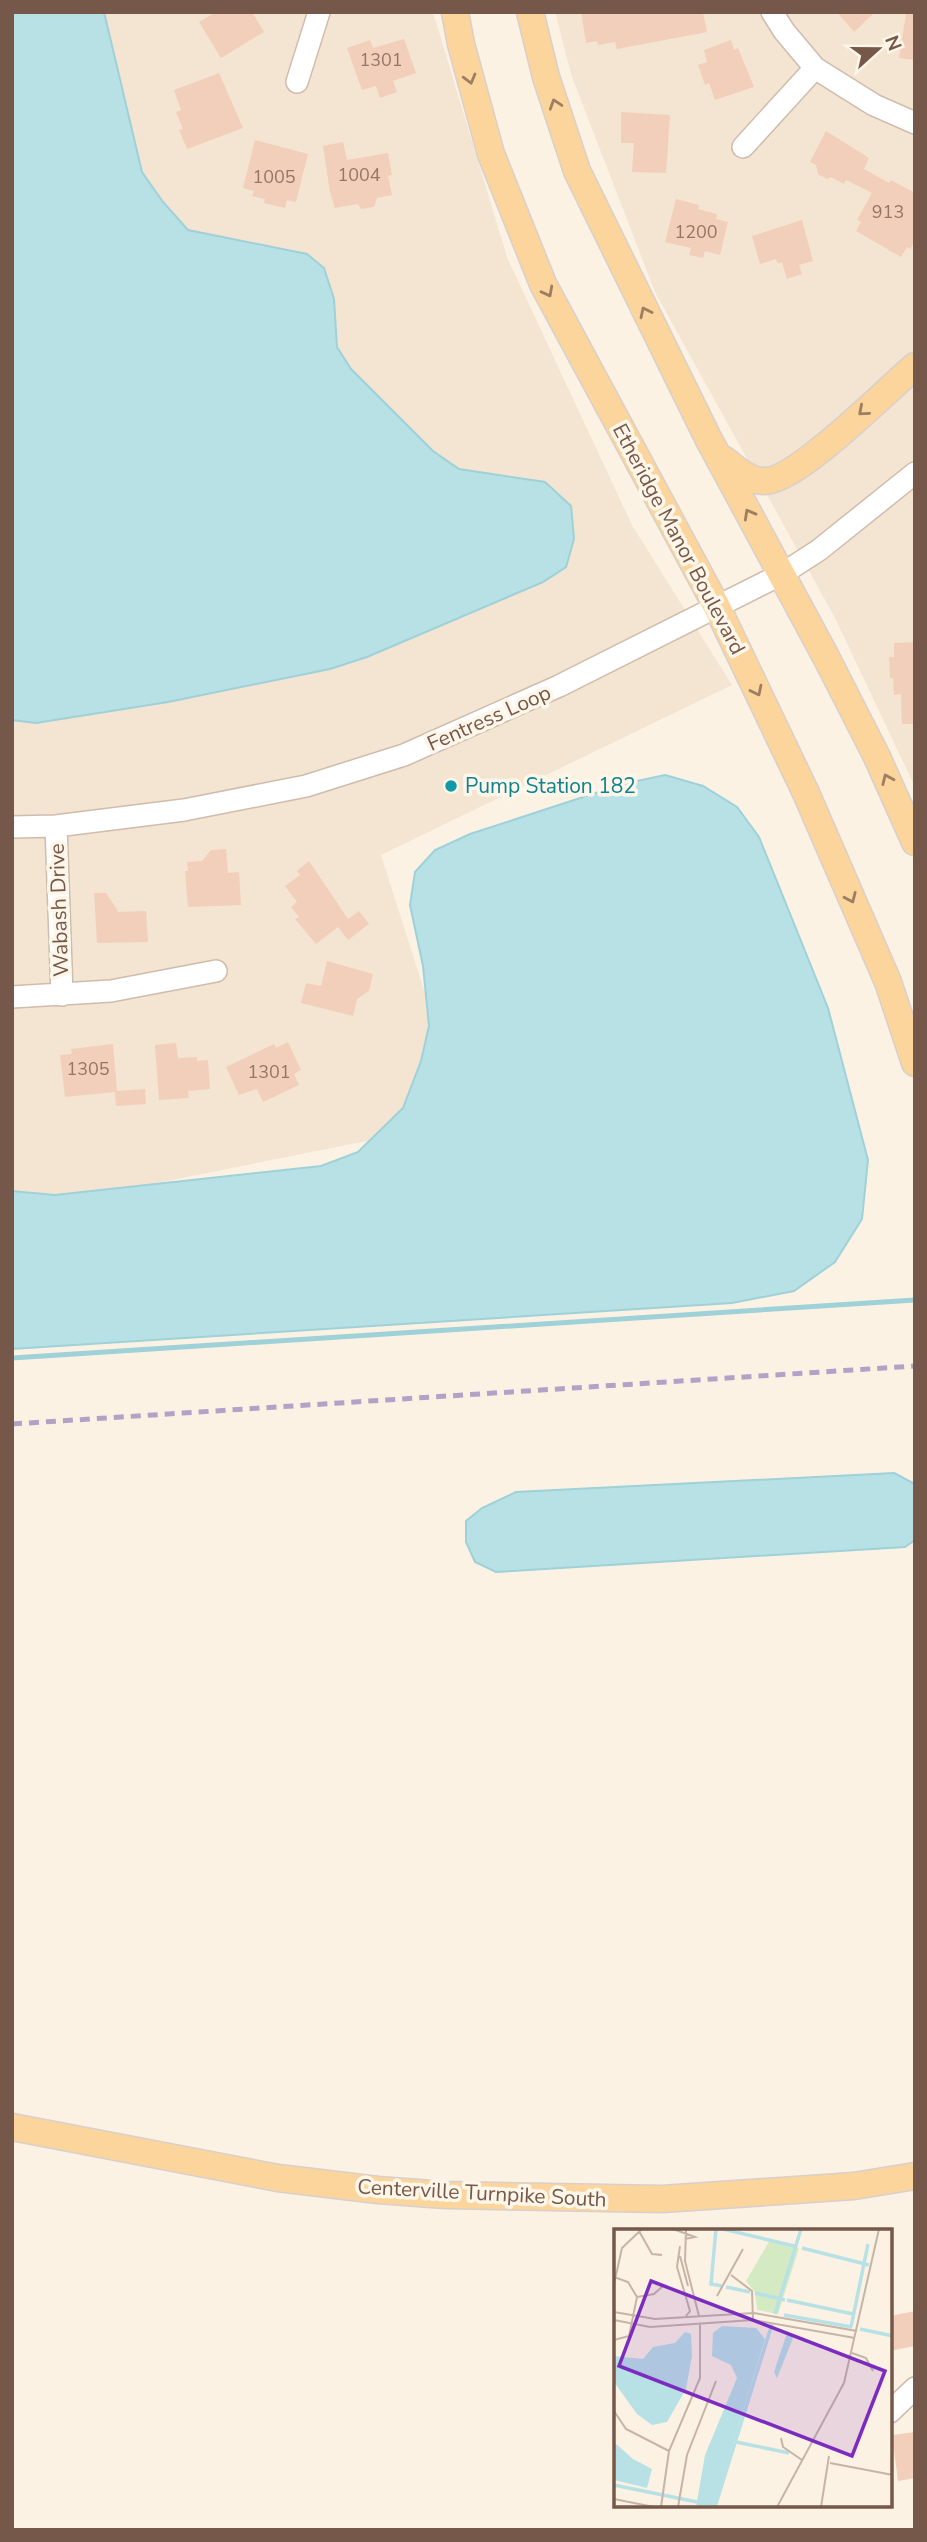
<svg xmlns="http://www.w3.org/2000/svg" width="927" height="2542" font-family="'Nunito Sans',sans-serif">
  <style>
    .residential { fill: #f4e4d2 }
    .water { fill: #b8e1e6; stroke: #9ed1d8; stroke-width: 2 }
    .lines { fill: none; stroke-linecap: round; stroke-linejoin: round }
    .stream { stroke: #9ed1d8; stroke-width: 5 }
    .building { fill: #f2cfbb }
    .minor-casing { stroke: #d0bcad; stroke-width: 24 }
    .major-casing { stroke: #d8d0cc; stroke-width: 29 }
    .minor { stroke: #fff; stroke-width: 21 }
    .major { stroke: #fbd59c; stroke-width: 26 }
    .rail { stroke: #b4a2c6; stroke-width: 5; stroke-dasharray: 10 7; stroke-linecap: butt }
    .oneway { stroke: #9d7e62 }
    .culture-dot { fill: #0f9aa8; stroke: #fff6ea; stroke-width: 2.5 }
    .labels { text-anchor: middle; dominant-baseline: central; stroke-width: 7; stroke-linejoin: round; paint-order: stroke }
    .number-label { font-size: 18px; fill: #947666 }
    .street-label { font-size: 21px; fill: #755849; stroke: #fff6ea }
    .culture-label { font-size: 21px; fill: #0d838f; stroke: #fff6ea; text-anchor: start }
    .inset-river { fill: none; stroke: #b8e1e6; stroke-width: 3.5 }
    .inset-road { fill: none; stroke: #c6b4a6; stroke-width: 2 }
    .view { fill: #7b2cbf; fill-opacity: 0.15; stroke: #7b2cbf; stroke-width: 3.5 }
    .inset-edge { fill: none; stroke: #755849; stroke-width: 3.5 }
  </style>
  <rect width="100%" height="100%" fill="#fcf2e4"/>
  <path class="residential" d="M12,12H433L507,257L632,525L732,685L381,855L437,1031L417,1131L42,1206L12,1202Z
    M555,12H915V787L835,618L655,292L572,77Z"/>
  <path class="water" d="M12,12H104L142,172L163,202L188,230L307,254L324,268L334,299L337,347L351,369L433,451L459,469L545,482L571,506L574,539L566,567L543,582L367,657L330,669L168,702L36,723L12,720Z
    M665,775L703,786L737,807L759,837L828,1008L868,1160L862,1219L835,1262L794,1291L732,1303L12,1349V1191L55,1195L321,1166L358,1152L403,1108L421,1061L429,1026L423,966L410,905L415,872L435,850L470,834L623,784Z
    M894,1473L915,1484V1540L905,1547L496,1572L475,1562L466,1542V1521L482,1508L516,1492Z"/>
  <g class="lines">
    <path class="stream" d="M12,1358L915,1300"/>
  </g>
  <path class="building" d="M216,12H252L264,32L221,58L199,22Z
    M581,12H703L707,32L617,49L615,42L598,45L597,41L586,43Z
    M837,12H875L854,32Z
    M906,14H915V60L899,58Z
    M404,39L416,73L393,81L397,92L380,98L376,86L362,90L347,48L370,40L373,48Z
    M731,40L734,50L738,48L754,87L715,100L709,83L705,85L698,65L707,62L704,50Z
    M219,73L243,128L187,149L179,130L183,129L176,112L181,110L174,90Z
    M621,112L670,115L666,173L632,172L634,143H621Z
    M826,131L869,158L864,169L889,183L891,180L915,193V241L910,249L907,247L901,257L856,231L861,222L857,220L872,193L846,180L844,184L831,177L827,179L818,174L816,165L810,162Z
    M255,140L308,154L296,202L287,200L285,208L264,203L265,199L252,196L254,191L243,188Z
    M343,142L347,160L388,153L392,175L388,176L392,195L377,198L374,207L361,209L358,204L335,208L330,192L323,146Z
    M676,199L699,205L698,209L717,214L716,219L728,222L720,255L705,251L703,258L689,255L691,248L665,242Z
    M802,220L813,261L799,265L802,274L787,279L782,262L778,264L776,259L760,264L752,236Z
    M915,642V724H902L901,694L894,695L893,678H890L889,657H894V643Z
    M226,849L228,873L239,872L241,905L188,907L185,871H188L187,862L202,861L211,850Z
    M309,861L348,919L359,911L369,924L348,940L338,927L316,944L295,919L299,917L291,907L297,902L285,886L300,875L297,871Z
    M94,893H106L118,911L116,912L146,911L148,942L97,943Z
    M327,961L373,974L369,991L357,999L353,1016L301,1003L306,983L321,986Z
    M288,1042L301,1070L294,1074L299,1085L263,1102L257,1089L239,1095L226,1067L274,1044L276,1048Z
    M176,1043L178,1058L197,1057V1061L208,1060L210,1089L188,1091L189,1098L159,1100L155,1045Z
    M113,1044L117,1091L145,1089L146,1104L116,1106L115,1092L65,1097L60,1055L72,1054L71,1049Z
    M915,2311V2346L890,2351V2316Z
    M915,2432V2478L898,2481L892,2435Z"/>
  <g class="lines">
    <g class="minor-casing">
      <path id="minor" d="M772,12L784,31L815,68L874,105L915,123
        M297,82L319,12
        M743,147L815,68
        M56,826L62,995
        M12,827L56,826L184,810L306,786L404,755L559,686L782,574L819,550L915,473
        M12,997L111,991L216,971
        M890,2412L915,2388"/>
    </g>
    <g class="major-casing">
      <path id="major" d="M455,12L461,44L491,154L543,284L717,607L806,793L888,982L915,1063
        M530,12L546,77L577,171L708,438L826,657L877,757L915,842
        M723,459C736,468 749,482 765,481C797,481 887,390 915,366
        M12,2127L278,2178L378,2190L445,2195L662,2199L854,2186L915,2176"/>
    </g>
    <use href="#minor" class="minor"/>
    <use href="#major" class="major"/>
    <path class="rail" d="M12,1424L915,1366"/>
  </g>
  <defs><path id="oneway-chevron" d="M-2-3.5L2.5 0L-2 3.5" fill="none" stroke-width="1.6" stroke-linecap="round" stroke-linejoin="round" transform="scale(1.75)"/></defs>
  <g class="oneway">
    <use href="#oneway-chevron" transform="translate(470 79) rotate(75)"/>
    <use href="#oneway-chevron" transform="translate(555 104) rotate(-108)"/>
    <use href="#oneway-chevron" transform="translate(548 292) rotate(62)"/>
    <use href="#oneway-chevron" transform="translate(645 312) rotate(-116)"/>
    <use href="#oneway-chevron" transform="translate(863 411) rotate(139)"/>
    <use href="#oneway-chevron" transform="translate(749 514) rotate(-119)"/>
    <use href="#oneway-chevron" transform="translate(757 691) rotate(64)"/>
    <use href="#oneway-chevron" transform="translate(887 779) rotate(-114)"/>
    <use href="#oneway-chevron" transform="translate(851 898) rotate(66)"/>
  </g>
  <circle class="culture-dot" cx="451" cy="786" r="7"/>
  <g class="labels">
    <g class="number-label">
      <text x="381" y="60">1301</text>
      <text x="359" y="175">1004</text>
      <text x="274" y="177">1005</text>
      <text x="888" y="212">913</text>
      <text x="696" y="232">1200</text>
      <text x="88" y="1069">1305</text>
      <text x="269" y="1072">1301</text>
    </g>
    <g class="street-label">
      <text transform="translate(679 539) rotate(62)">Etheridge Manor Boulevard</text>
      <text transform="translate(489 718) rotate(-24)">Fentress Loop</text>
      <text transform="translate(59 910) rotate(-92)">Wabash Drive</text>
      <text transform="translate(482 2193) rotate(3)">Centerville Turnpike South</text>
    </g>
    <g class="culture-label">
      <text x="465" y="786">Pump Station 182</text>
    </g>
  </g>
  <g transform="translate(614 2229)">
    <rect width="278" height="278" fill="#fcf2e4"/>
    <path d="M156,11L185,19L164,85L143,81L141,63L132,52Z" fill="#d3eac2"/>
    <path d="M108,97L142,99L151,110L100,278H82L91,226L123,149L117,136L98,127L99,104ZM71,103L77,105L78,127L72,160L53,193L38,196L23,185L0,153V127L29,130L39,118L61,114ZM176,105L179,109L163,149L160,143L172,107ZM0,213L19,230L38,240L33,259L0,251Z" fill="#b8e1e6"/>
    <path class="inset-river" d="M102,0L97,55L108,57M109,0L180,17M188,19L255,36M112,58L136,63M141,64L171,71M173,71L239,85M161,85L187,0M170,86L238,98M237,98L254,15M246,100L279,107M122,213L175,224M0,256L83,273M101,278L158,95"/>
    <path class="inset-road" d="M59,0L81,8L71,10M72,0L71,32L85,87M25,2L38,25L48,26M66,17L63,38L76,82L72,87M66,27L74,57M117,46L138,62L139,91M0,48L14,53L23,68L15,107L0,111M0,55L8,19L28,0M103,67L129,20M23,68L40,65L50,56M0,83L41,90L140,84L243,102M0,91L36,98L139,91L241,109M238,124L252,129L259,142M0,182L12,200L55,222M167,209L169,218L188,231M216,234L279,246M0,270L40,278M47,278L55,222L86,149V95M64,278L73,226L102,152M163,278L230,154L265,0M207,278L215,227"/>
    <path class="view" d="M37,52L271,142L238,227L5,137Z"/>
    <rect width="278" height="278" class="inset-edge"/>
  </g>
  <rect width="927" height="2542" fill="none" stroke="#755849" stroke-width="28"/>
  <g transform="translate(878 49) rotate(69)" stroke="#fff6ea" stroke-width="5" paint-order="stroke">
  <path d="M0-5L12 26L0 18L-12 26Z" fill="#755849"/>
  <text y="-10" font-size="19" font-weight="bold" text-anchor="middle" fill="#755849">N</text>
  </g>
</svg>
